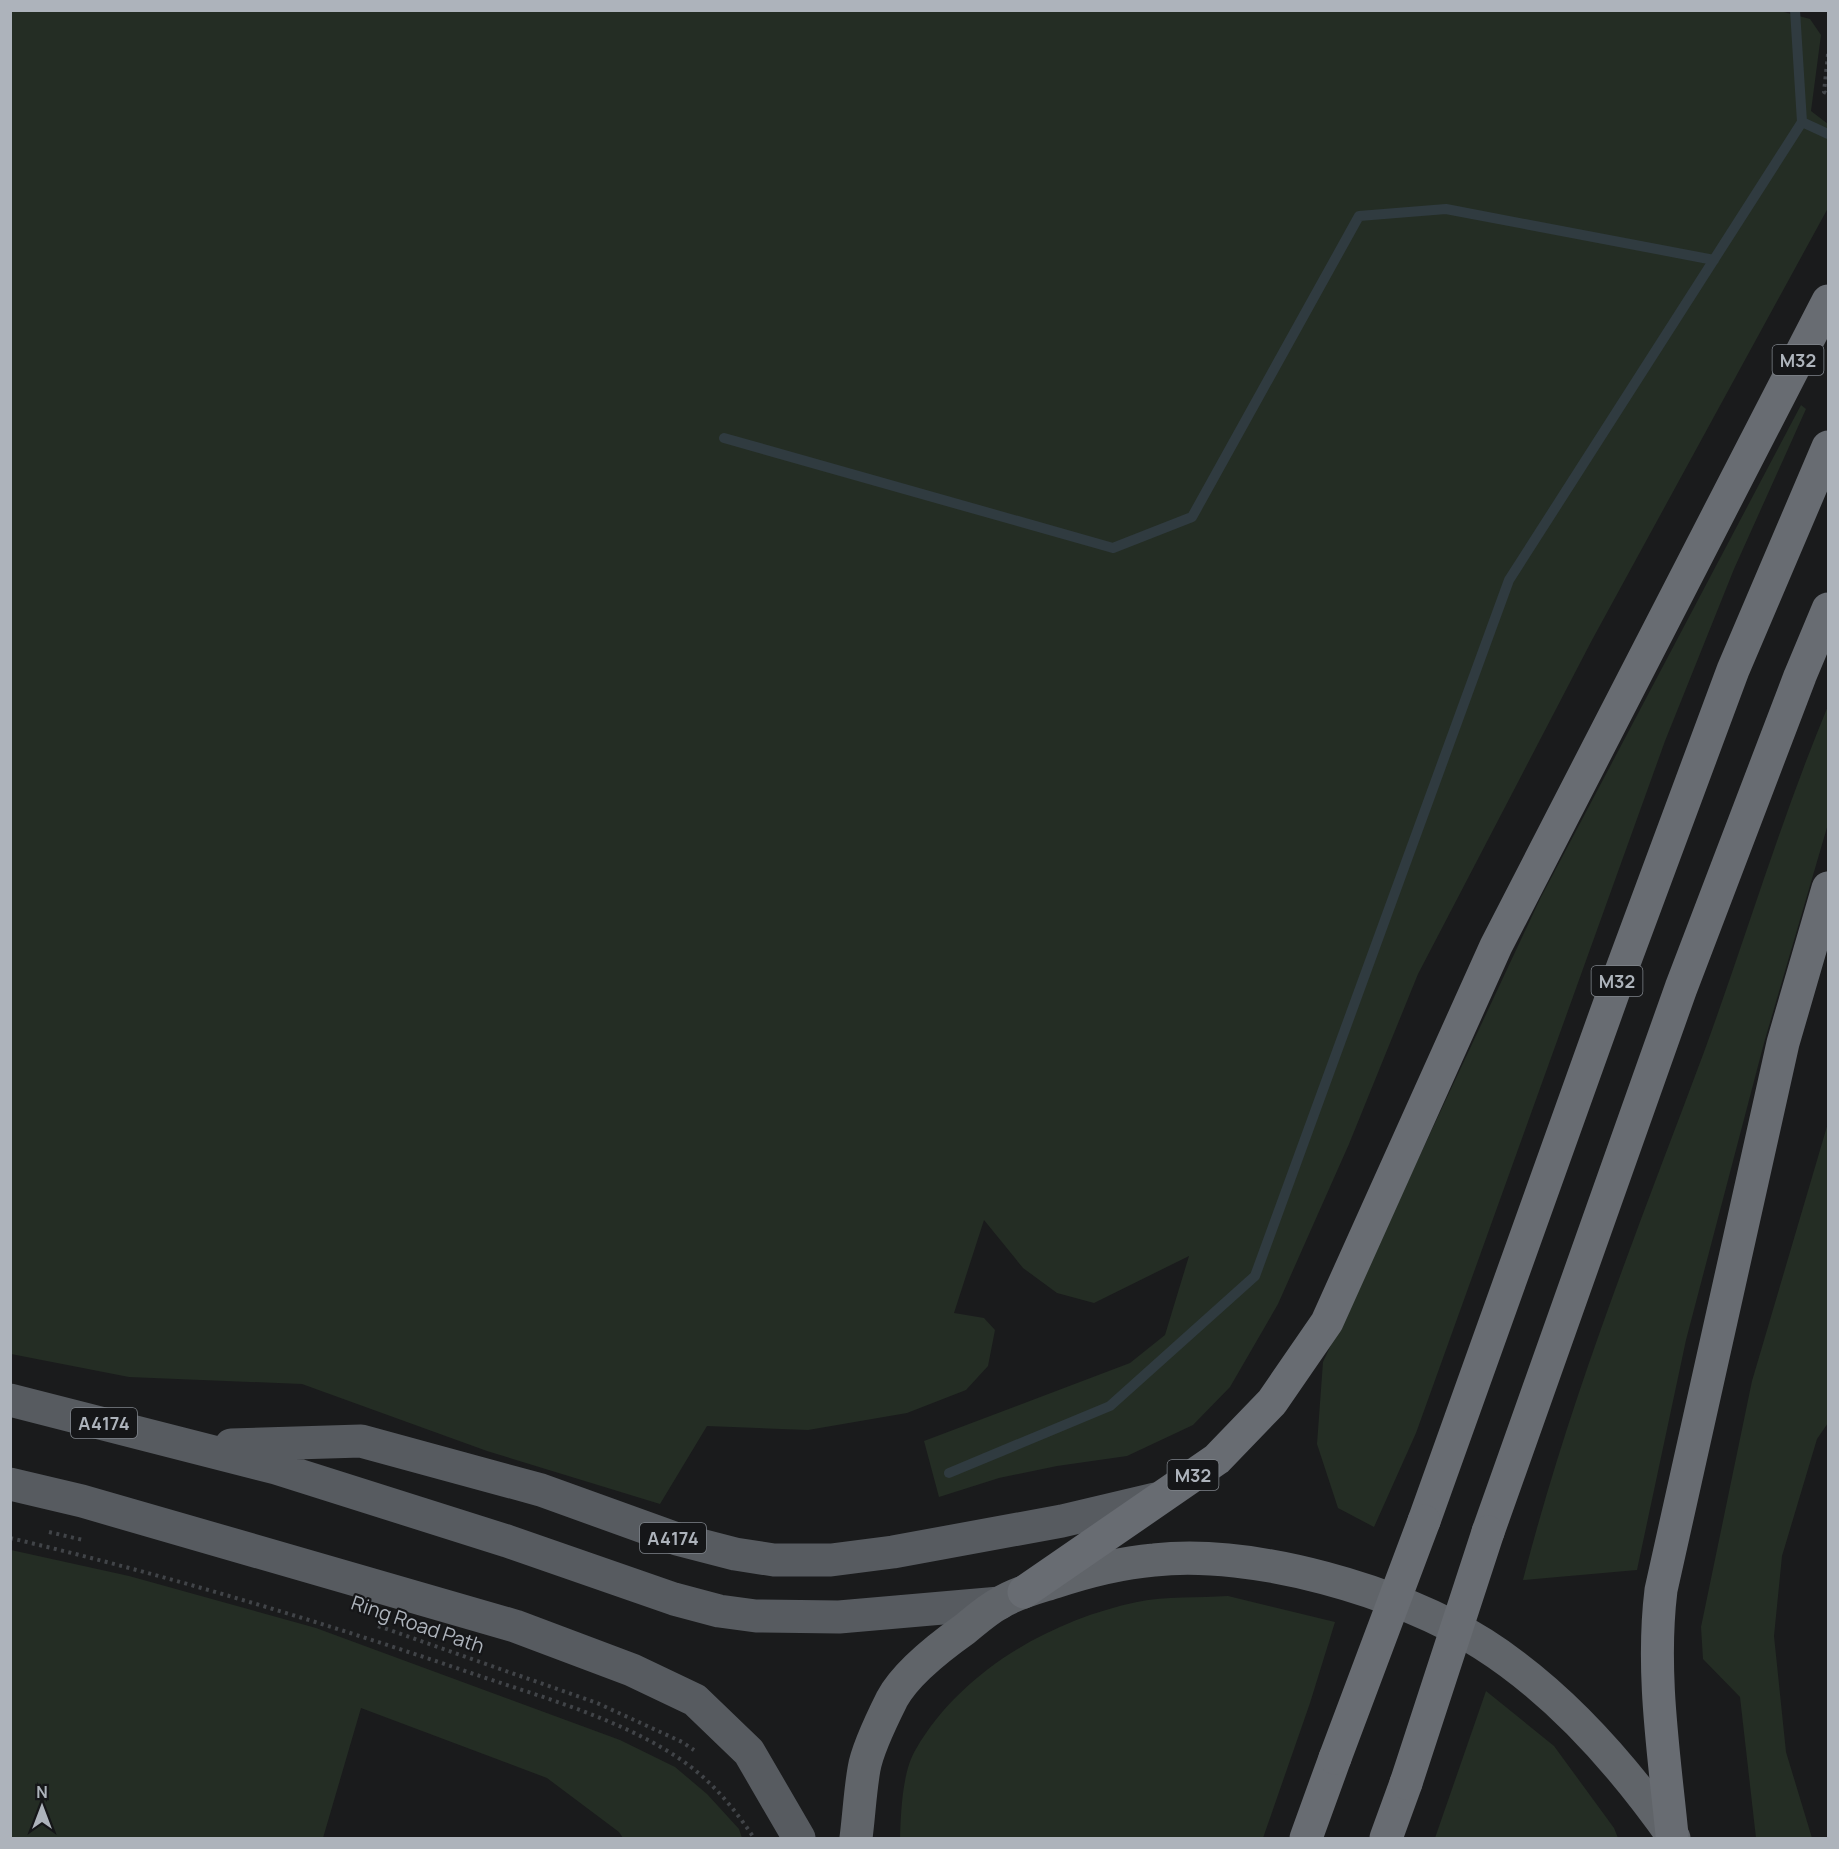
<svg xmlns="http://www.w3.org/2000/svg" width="1839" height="1849" font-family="Manrope,sans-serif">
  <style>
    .green { fill: #242d24 }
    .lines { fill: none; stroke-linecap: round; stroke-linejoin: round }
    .stream { stroke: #303b40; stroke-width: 10 }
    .path { stroke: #414448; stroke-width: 4; stroke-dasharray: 3 4.5; stroke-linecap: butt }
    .primary { stroke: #575b60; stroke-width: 33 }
    .trunk { stroke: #606469; stroke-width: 33 }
    .motorway { stroke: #686c72; stroke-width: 33 }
    .motorway-bridge { stroke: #686c72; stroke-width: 33 }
    .labels { text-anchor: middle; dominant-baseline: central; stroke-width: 4.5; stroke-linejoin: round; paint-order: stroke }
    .shield { fill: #151618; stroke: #7f848a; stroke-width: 1.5 }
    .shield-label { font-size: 18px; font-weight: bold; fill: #adb3bb }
    .street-label { font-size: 20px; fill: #adb3bb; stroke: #151618 }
  </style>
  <rect width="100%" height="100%" fill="#1a1b1c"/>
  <path class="green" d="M1780,11L1810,19L1821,35L1811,111L1828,124V208L1592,640L1418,974L1349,1144L1278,1304L1230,1387L1193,1425L1127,1456L1057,1466L999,1478L939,1497L924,1441L1130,1363L1165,1335L1189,1256L1094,1303L1057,1293L1023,1268L984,1220L954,1313L984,1318L995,1330L988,1366L966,1390L907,1413L808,1430L707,1426L660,1504L487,1451L302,1384L129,1377L11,1354V11Z
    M1801,405L1806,409L1734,569L1665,741L1416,1433L1374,1527L1338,1508L1317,1444L1323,1362L1540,899Z
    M1828,706V824L1764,1043L1686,1340L1637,1570L1523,1580C1569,1400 1639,1226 1704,1052C1746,937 1781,819 1828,706Z
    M1828,1123V1423L1817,1439L1782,1556L1774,1636L1786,1752L1812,1838H1756L1740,1697L1703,1659L1701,1627L1752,1381Z
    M11,1550L129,1576L316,1628L620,1740L675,1767L707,1794L739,1829L742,1838H623L619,1832L547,1778L361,1708L323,1838H11Z
    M1228,1596L1335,1622L1310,1703L1263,1838H900C901,1812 902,1772 916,1749C961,1671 1051,1620 1137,1602C1166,1596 1199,1598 1228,1596Z
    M1486,1691L1554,1746L1614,1828L1618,1838H1435Z"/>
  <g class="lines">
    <path class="stream" d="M1795,10L1802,122L1828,134
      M724,438L1113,548L1192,517L1359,216L1446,209L1714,260
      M949,1473L1110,1406L1255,1276L1509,580L1802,122"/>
    <path class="path" d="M1828,54L1824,92L1828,94
      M49,1532L83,1540
      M10,1538C167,1575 319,1621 471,1673C541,1697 619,1718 680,1759C711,1780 734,1808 754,1838
      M378,1626L597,1703L682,1742L694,1750"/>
    <path class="primary" d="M10,1400L276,1468L507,1541L674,1599L719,1611L756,1616L839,1617L1000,1603
      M231,1445L361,1441L541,1490L677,1539L735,1554L774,1560H831L893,1552L1062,1521L1155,1499
      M10,1484L82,1501L515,1626L632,1670L695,1700L749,1752L799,1838"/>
    <path class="trunk" d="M856,1838C859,1815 860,1792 864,1769C867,1750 883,1717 892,1699C906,1673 941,1646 965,1629C976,1620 987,1610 1000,1603C1016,1593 1036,1588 1055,1582C1088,1571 1120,1563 1154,1560C1253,1549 1400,1591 1483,1644C1560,1693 1622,1764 1674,1838"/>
    <path class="motorway" d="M1424,1521L1620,974L1733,670L1828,447
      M1488,1532L1681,988L1800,676L1828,609
      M1024,1592L1217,1459L1272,1402L1327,1322L1496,946L1828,301
      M1672,1835C1664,1753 1651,1672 1661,1590L1783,1043L1828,888
      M1306,1838L1335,1758
      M1386,1838L1406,1783"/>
    <path class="motorway-bridge" d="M1335,1758L1424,1521
      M1406,1783L1488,1532"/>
  </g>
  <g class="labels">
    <g class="shield">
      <rect x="1772.5" y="345" width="51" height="30" rx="4.5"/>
      <rect x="1591.5" y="966" width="51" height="30" rx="4.5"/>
      <rect x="71" y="1408" width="66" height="30" rx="4.5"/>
      <rect x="1167.5" y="1460" width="51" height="30" rx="4.5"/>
      <rect x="640" y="1523" width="66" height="30" rx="4.5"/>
    </g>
    <g class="shield-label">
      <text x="1798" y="360">M32</text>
      <text x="1617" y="981">M32</text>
      <text x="104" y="1423">A4174</text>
      <text x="1193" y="1475">M32</text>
      <text x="673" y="1538">A4174</text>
    </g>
    <g class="street-label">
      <text transform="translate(418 1624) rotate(19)">Ring Road Path</text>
    </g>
  </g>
  <rect width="1839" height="1849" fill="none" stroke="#adb3bb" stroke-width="24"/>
  <g transform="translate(42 1807)" stroke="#151618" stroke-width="4.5" paint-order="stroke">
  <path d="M0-4.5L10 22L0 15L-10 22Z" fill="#adb3bb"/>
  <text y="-9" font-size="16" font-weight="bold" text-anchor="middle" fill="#adb3bb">N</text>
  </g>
</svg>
